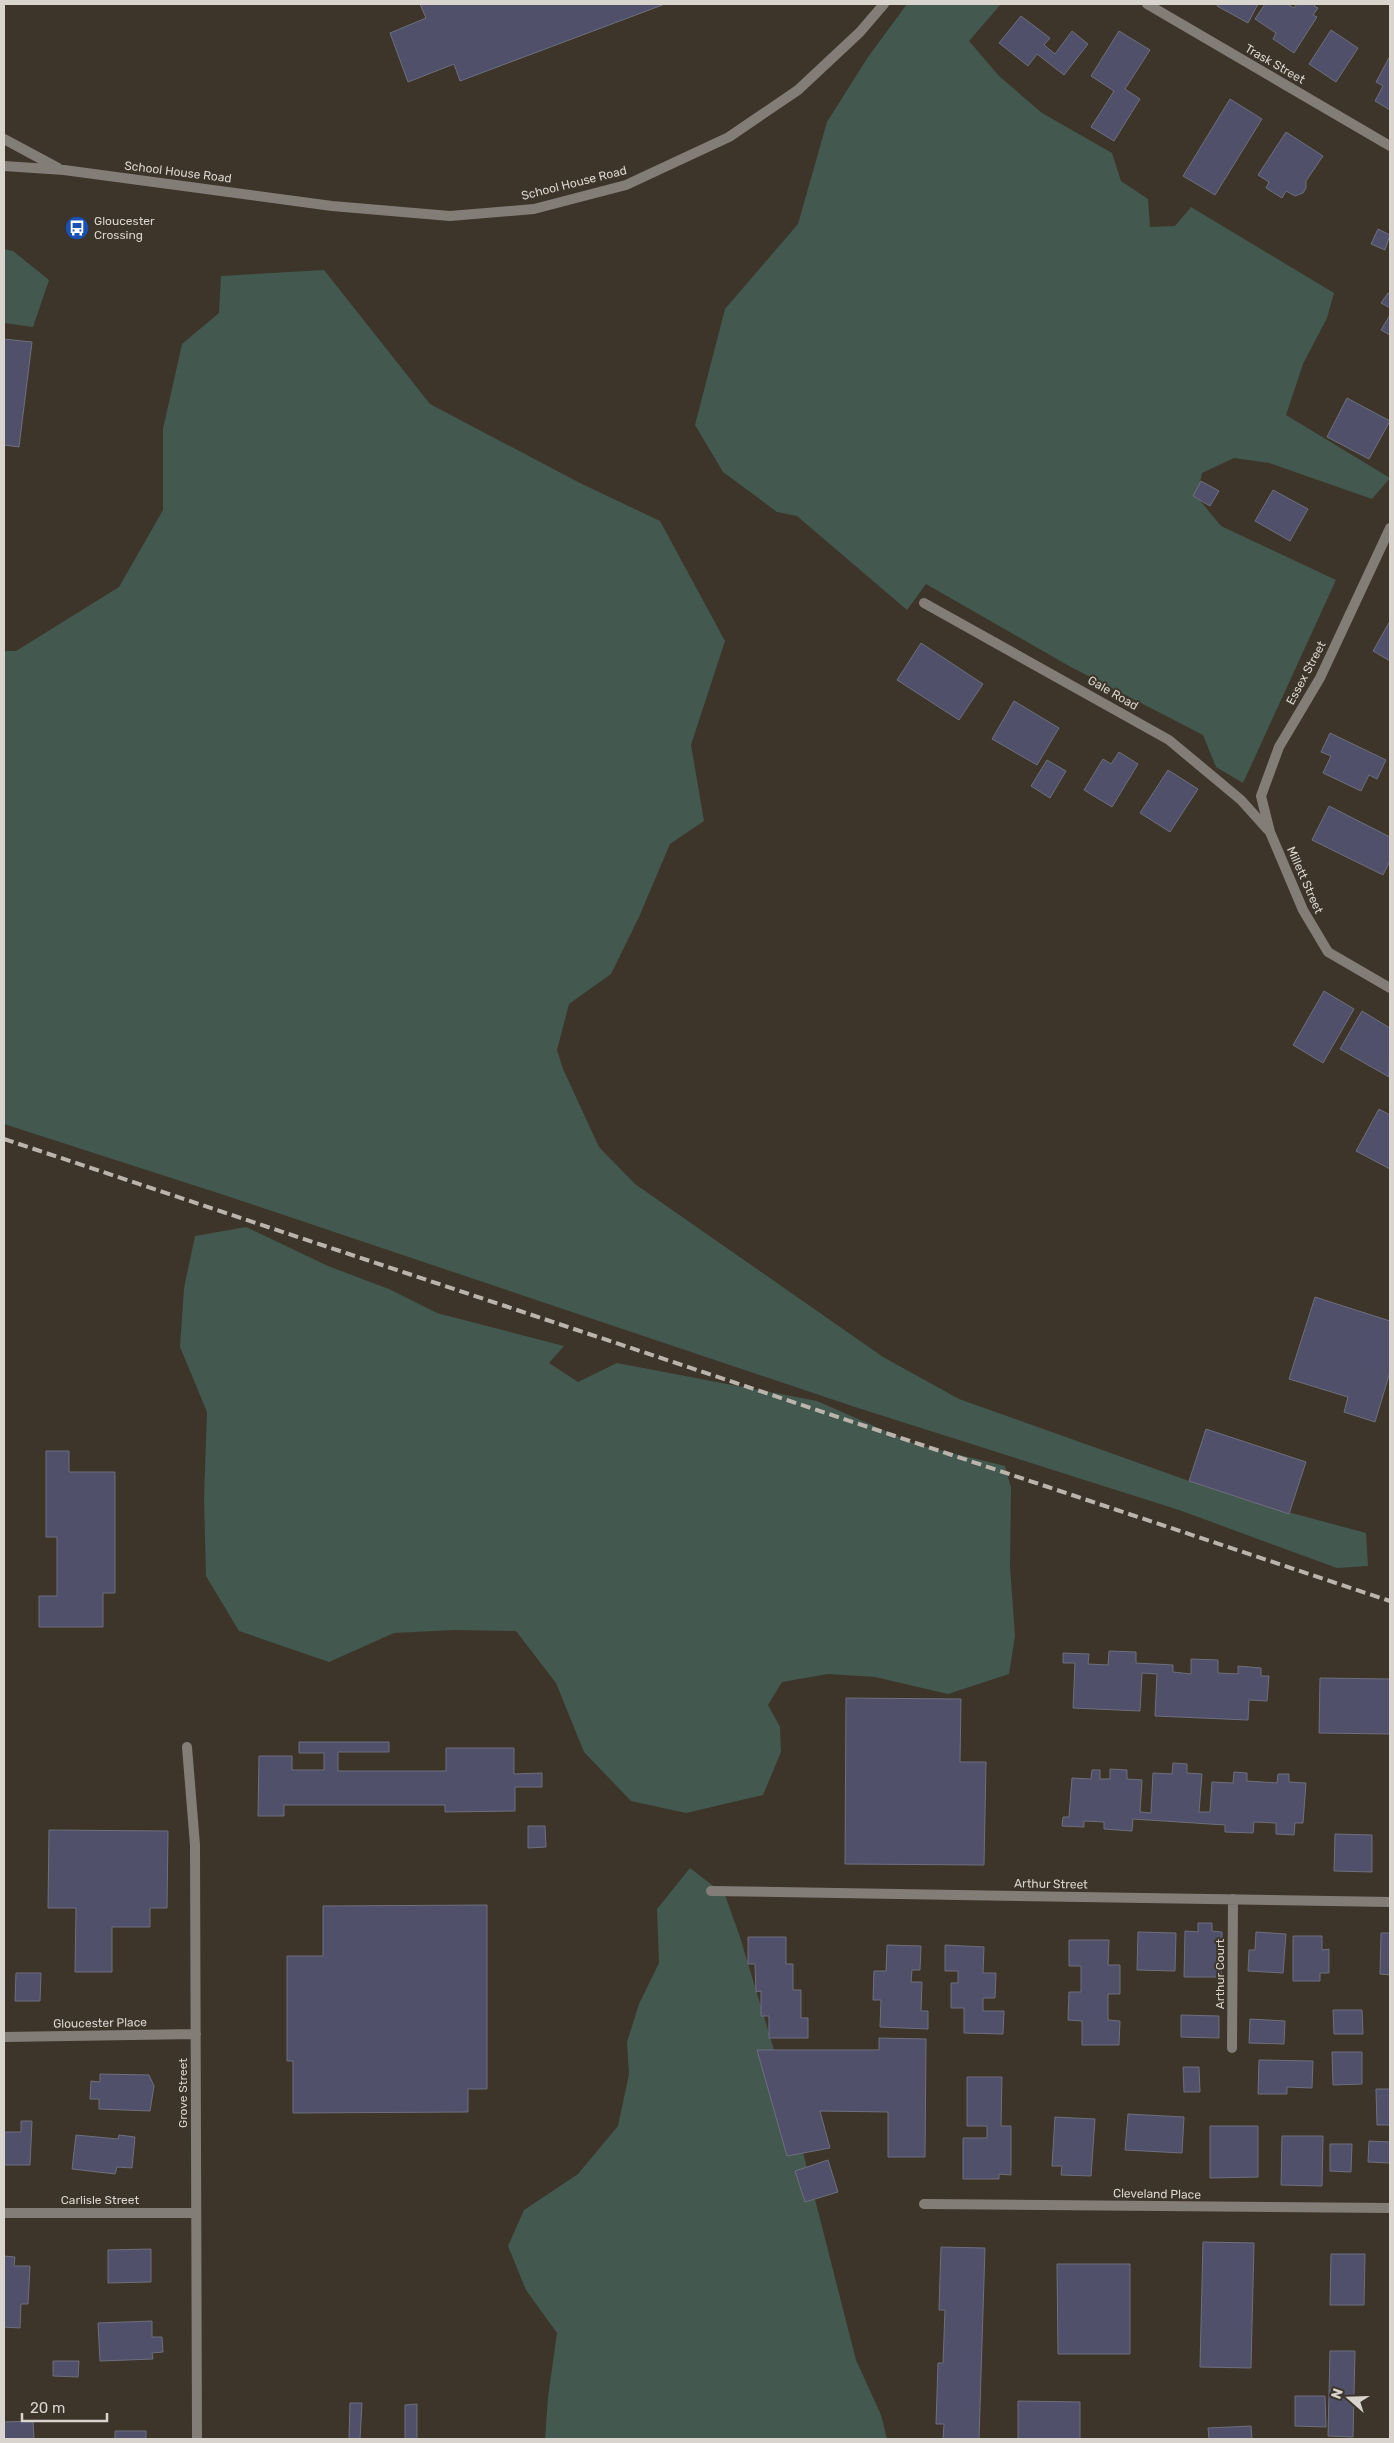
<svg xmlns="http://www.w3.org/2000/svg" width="1394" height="2443" font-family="Rubik,sans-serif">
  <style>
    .green { fill: #43584e }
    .building { fill: #50506a; stroke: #6e6f7d }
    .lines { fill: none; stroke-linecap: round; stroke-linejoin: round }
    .minor { stroke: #837d78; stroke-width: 10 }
    .rail { stroke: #bab4ac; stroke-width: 4; stroke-dasharray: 10 5; stroke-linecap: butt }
    .labels { text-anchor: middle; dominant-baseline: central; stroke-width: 4; stroke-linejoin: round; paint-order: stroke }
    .street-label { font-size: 12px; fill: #d9d4cd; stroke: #3d352a }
    .poi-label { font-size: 12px; fill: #d9d4cd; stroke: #3d352a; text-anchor: start }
  </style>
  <rect width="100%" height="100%" fill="#3d352a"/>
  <path class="green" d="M907,4H1001L969,41L999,76L1042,113L1112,153L1121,181L1148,199L1150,227L1175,226L1191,207L1334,293L1327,318L1303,364L1286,415L1390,478L1372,499L1269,463L1234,458L1202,473L1197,497L1221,526L1336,580L1243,783L1216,767L1203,735L1069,666L926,584L907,610L797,516L777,512L723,472L695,425L725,309L798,224L827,122L868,57Z
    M4,249L13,251L49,280L33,327L4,323Z
    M324,270L430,404L580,483L660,521L725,641L691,745L704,821L670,844L639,917L611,974L569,1004L557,1050L563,1069L599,1147L635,1184L883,1357L959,1399L1192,1482L1288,1512L1366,1533L1368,1566L1337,1568L1179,1510L858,1408L224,1195L4,1124V651H16L119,587L163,510V429L182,344L219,313L221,276Z
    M246,1227L328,1266L389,1289L437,1313L564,1346L549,1363L578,1382L617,1363L817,1401L915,1444L1005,1466L1011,1488L1010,1567L1015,1636L1009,1674L948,1694L875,1677L828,1674L782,1682L768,1705L780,1727L781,1752L763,1795L686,1813L631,1801L584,1752L556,1683L516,1631L454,1630L394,1633L329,1662L239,1631L206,1576L204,1499L207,1412L180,1347L184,1288L195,1236Z
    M690,1868L725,1895L740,1937L793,2113L856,2360L881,2415L887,2439H545L548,2397L557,2333L526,2290L508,2246L524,2210L578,2174L618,2126L629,2074L627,2042L639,2004L659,1963L657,1909Z"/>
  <path class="building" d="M420,4H665L460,81L454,64L408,82L390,33L426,18Z
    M1218,4H1258L1248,23L1217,6Z
    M1265,4H1287L1294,8L1297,4H1316L1314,6L1318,8L1313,15L1317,17L1294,53L1273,39L1276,33L1255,19Z
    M1021,16L1050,38L1044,45L1055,54L1072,31L1088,44L1064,75L1037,54L1028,66L999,43Z
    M1331,30L1358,48L1336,82L1309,64Z
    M1119,31L1150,50L1125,89L1140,99L1114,141L1091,127L1114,91L1091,76Z
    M1390,56V110L1375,101L1383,86L1376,82Z
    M1230,99L1262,119L1215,195L1183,176Z
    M1286,132L1323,156L1306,181V188L1303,193L1295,196L1286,191L1282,198L1266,188L1269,182L1258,175Z
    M1378,229L1390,235L1385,250L1371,244Z
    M1388,293L1390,294V308L1381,303Z
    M1390,315V335L1381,330Z
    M4,339L32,342L19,447L4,445Z
    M1347,398L1390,421L1369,459L1327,437Z
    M1201,481L1219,491L1210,506L1193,496Z
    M1273,490L1308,509L1290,541L1255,521Z
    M1390,621V661L1373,651Z
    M921,643L983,684L959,720L897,680Z
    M1014,701L1059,728L1037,765L992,739Z
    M1330,733L1386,760L1377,779L1369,775L1361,791L1323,773L1331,756L1321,752Z
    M1119,752L1138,764L1112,807L1084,790L1103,759L1111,764Z
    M1047,760L1066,771L1050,798L1031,786Z
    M1168,770L1198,789L1170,832L1140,813Z
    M1329,806L1390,837V861L1383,875L1312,840Z
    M1324,991L1354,1009L1323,1063L1293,1045Z
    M1362,1011L1390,1028L1389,1077L1340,1049Z
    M1379,1109L1390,1115V1169L1356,1151Z
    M1315,1297L1390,1321V1372L1375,1422L1344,1412L1348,1397L1289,1379Z
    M1206,1429L1306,1462L1289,1514L1189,1481Z
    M46,1451H69V1472H115V1593H103V1627H39V1596H57V1537H46Z
    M1109,1651L1136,1652V1663L1173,1665V1672L1191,1674V1659L1218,1660V1673L1238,1674V1666L1261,1668V1676H1269L1267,1701L1249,1700L1248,1720L1155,1716L1157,1674L1142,1673L1140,1711L1073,1708L1075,1663H1063V1653L1089,1654L1088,1664L1108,1665Z
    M1320,1678L1390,1679V1734L1319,1733Z
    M846,1698L961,1699L960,1762H986L984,1865L845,1864Z
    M299,1742H389V1752H338V1771H446V1748H514V1774L542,1773V1787H515V1811L445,1812V1805H284V1816H258L259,1756H292V1770H324V1753H299Z
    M1173,1763L1187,1764V1773L1202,1774L1199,1812H1210L1212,1782L1233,1783L1234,1772L1247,1773V1781L1277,1783L1278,1774H1289V1782L1306,1783L1303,1823H1295L1294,1835L1276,1834V1823L1254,1822L1253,1833L1225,1832V1825L1133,1819L1132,1831L1104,1829V1822L1084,1821V1827L1062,1826L1063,1817H1069L1072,1778L1091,1779L1092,1770H1100V1779H1110V1769L1127,1770V1779L1142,1780L1140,1812L1151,1813L1153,1773L1172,1774Z
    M528,1826H545L546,1847L528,1848Z
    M49,1830L168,1831L167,1908H150V1927H112V1972H75L76,1908H48Z
    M1335,1834L1372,1835V1872L1334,1871Z
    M487,1905V2089H468V2112L293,2113V2061H287V1956H323V1906Z
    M1198,1923H1212V1931L1222,1932L1221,1977H1184L1185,1931L1198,1932Z
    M1138,1932L1176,1933L1175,1971L1137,1970Z
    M1256,1932L1286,1934L1283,1973L1248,1971L1249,1950H1255Z
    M1381,1933H1390V1975L1380,1974Z
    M1293,1936H1322V1950L1329,1949V1973H1320V1981H1293Z
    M748,1937H786V1964H793V1990H801V2018H808V2038H769V2016H761V1991L756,1992L755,1964H748Z
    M1069,1940H1109L1108,1965H1120V1994H1108V2020L1120,2021L1119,2045H1082V2021L1068,2020L1069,1992H1081V1966H1069Z
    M887,1945L921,1946L920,1970H912L911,1982H922L921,2011H928V2029L880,2027L881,2000H873L874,1971H886Z
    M945,1945L984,1947L983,1973H996L995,1998H983V2011H1004L1003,2034L964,2033V2008H951V1983H958V1971H945Z
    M16,1973H41L40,2001H15Z
    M1333,2010H1362L1363,2034H1334Z
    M1181,2015L1219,2016V2038L1181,2037Z
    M1250,2019L1285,2021L1284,2044L1249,2043Z
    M879,2038L926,2039L925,2157H888V2112L820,2111L830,2148L787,2156L757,2050H879Z
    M1332,2052H1362V2084L1333,2085Z
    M1259,2060L1313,2061L1312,2088L1287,2087V2094H1258Z
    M1183,2067H1199L1200,2092H1184Z
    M100,2074L149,2075L154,2086L150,2111L99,2109V2099H90L91,2081L100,2082Z
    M967,2077H1002L1001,2126H1011V2175L999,2174V2179H963V2138H987V2126H967Z
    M1376,2089H1390V2125H1377Z
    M1128,2114L1184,2117L1182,2153L1125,2150Z
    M1055,2117L1095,2119L1091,2176L1061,2175L1062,2166H1052Z
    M21,2121H32L30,2165H4V2132H21Z
    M1210,2126H1258V2177L1210,2178Z
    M76,2135L118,2139L119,2135L135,2137L132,2168L117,2167L115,2174L72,2169Z
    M1282,2136H1323L1322,2186L1281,2185Z
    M1369,2141L1390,2142V2163L1368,2162Z
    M1330,2144H1352L1351,2172L1330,2171Z
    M828,2160L838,2192L805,2202L795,2171Z
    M1203,2242L1254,2243L1251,2368L1200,2367Z
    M941,2247L985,2248L979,2439H943L944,2424H936L938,2363H943L945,2310H939Z
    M151,2249V2282L108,2283V2250Z
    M1331,2254H1365L1364,2305H1330Z
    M4,2256L15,2257L14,2266H30L28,2304H21L20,2328L4,2327Z
    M1057,2264H1130V2354H1058Z
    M152,2321V2337H162L163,2352L152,2353L153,2359L100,2361L98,2323Z
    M1330,2351H1355L1353,2437L1328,2436Z
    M53,2361H79L78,2377L53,2376Z
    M1295,2396H1325L1326,2427L1295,2426Z
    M1018,2401L1080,2402V2439H1018Z
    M350,2403H362L360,2439H349Z
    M417,2404V2439H405V2405Z
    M33,2421L34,2439H4V2422Z
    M1251,2426L1252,2439H1209L1208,2428Z
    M115,2431H146V2439H115Z"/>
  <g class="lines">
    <path class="minor" d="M1147,4L1390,146
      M4,139L58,168
      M4,166L64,170L332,206L450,216L534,209L626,185L729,137L798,90L860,32L884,4
      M1390,528L1320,678L1279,747L1261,796L1270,832L1303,910L1328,952L1390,988
      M924,603L1169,740L1241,800L1268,830
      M187,1747L195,1845L197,2439
      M711,1891L1390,1902
      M4,2037L196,2034
      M1232,2048L1233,1899
      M924,2204L1390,2208
      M4,2213H196"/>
    <path class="rail" d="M4,1139L1390,1601"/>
  </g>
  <defs>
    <g id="bus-disc" transform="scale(1.25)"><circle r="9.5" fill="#1a4fb4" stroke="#3d352a"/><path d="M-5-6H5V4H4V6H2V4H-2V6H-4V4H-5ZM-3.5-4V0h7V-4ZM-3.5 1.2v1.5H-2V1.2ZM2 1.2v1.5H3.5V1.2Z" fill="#fff"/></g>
  </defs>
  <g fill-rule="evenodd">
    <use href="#bus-disc" x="77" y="228"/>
  </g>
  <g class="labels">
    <g class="street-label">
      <text transform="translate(1275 64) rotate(30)">Trask Street</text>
      <text transform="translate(178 172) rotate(7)">School House Road</text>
      <text transform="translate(574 183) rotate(-14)">School House Road</text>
      <text transform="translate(1306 673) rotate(-62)">Essex Street</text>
      <text transform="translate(1113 693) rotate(30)">Gale Road</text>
      <text transform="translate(1305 880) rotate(66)">Millett Street</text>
      <text transform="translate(1051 1884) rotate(1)">Arthur Street</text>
      <text transform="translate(1220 1974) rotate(-90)">Arthur Court</text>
      <text transform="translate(100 2023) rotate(-1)">Gloucester Place</text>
      <text transform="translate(183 2093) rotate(-90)">Grove Street</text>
      <text transform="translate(1157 2194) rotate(1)">Cleveland Place</text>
      <text x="100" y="2200">Carlisle Street</text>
    </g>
    <g class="poi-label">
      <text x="94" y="221">Gloucester<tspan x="94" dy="14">Crossing</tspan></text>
    </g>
  </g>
  <rect width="1394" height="2443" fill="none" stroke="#d9d4cd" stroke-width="10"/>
  <g transform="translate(1349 2398) rotate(290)" stroke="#3d352a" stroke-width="4" paint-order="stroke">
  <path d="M0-4L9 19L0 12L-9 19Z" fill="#d9d4cd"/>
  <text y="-8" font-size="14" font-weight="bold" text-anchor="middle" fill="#d9d4cd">N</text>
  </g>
  <path d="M22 2413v8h85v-8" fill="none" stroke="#d9d4cd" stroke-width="2.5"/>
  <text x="30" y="2413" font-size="15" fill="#d9d4cd" stroke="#3d352a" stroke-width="4" paint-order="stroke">20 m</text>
</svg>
